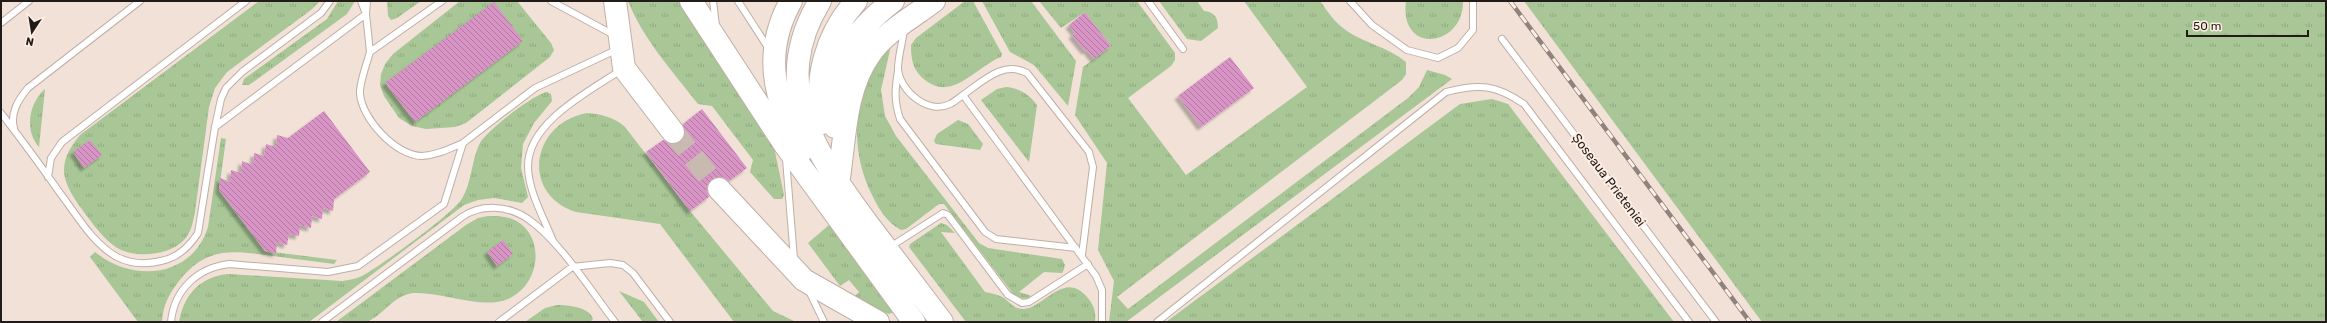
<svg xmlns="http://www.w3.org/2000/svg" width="2327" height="323" font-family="Rubik,sans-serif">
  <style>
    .grass { fill: url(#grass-tufts) }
    .building { fill: url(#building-back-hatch); filter: url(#shadow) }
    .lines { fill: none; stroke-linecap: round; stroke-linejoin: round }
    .highway-tunnel { stroke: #c8bab1; stroke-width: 22; stroke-dasharray: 22 11; stroke-linecap: butt }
    .lane-casing { stroke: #bfafa6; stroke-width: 8 }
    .highway-casing { stroke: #bfafa6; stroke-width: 24 }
    .lane { stroke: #fff; stroke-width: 6 }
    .highway { stroke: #fff; stroke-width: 22 }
    .rail-casing { stroke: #8f837d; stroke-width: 4.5 }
    .rail { stroke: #feeee4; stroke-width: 3; stroke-dasharray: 9; stroke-linecap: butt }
    .labels { text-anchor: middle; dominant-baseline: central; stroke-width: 4; stroke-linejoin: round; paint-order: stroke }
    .street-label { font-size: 13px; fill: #221c19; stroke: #feeee4 }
  </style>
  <defs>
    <pattern id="grass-tufts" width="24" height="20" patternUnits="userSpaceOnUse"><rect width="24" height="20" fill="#a8c696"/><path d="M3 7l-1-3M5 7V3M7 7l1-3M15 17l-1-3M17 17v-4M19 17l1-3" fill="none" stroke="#90aa81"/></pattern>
    <pattern id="building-back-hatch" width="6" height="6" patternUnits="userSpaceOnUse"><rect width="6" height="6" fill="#d994c6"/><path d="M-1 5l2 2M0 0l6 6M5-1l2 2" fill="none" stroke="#b078a0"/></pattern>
    <filter id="shadow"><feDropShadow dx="-3.5" dy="3.5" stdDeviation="1" flood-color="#0004"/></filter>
  </defs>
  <rect width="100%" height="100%" fill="#f1e1d7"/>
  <path class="grass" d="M259,1H320L311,10L227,72L215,88L209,107L195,212C193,222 191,233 184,240C168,257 130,259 113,245C100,235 90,220 81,208C73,197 64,183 64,170C64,156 72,145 80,135Z
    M338,1H355L347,14L249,85H242L244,79L327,19Z
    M387,1H421L397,18L391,20L388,16Z
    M460,1H517L551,43L554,50L550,57L466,123L455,127L426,129L412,126L399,118L384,96L380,85L381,74L385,64L393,54Z
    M628,1H680L774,147L784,195L782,199H774L750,172L753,160L712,106L698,104C673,72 643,39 628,1Z
    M965,1H973L1002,54L1001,57C975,67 953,102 925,80C913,71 911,60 911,45L916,38Z
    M982,1H1031L1076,61L1068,106L1034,65L1010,52Z
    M1039,1H1137L1175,53V60L1171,66L1128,98L1186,175L1307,87L1244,1H1320C1328,12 1335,23 1347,31C1366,44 1386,46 1406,62V74L1402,80L1117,297L1128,309L1408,98L1419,87L1427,70L1445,75L1452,79L1126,322H1109L1114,281L1098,250L1107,163L1075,115L1083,67L1111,46L1085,12L1061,28Z
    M1159,1H1197L1204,11C1215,12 1218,18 1218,28L1201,41L1187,39Z
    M1406,1H1463C1464,47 1399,56 1406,1Z
    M1524,1H2326V322H1762Z
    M892,41L881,90L885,116L896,136L979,243L988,248L1062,259L1065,265L1064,269L1062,273L1044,272L1019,292L1032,296C1026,300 1021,299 1014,295L944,204H939L906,229L901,230C887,223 879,209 872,195C854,159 852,118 867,80C872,66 884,53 892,41Z
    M1006,87C1019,88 1029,94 1037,105L1029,162L981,100L997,89Z
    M45,89L39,147C24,130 29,103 45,89Z
    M547,92L551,94L552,101L534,123L523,144L521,168L528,197L522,203L494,198L478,200L464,205L309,322H179C184,294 201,276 229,274L342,281C349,280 356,279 362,276C379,267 451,215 461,200C472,184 471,161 480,143C486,131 534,94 547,92Z
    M1492,99L1508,104L1674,322H1166L1460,104Z
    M587,113C601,114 614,117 625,127L690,211L773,311L796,322H734L660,224L576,212C520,194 531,123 587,113Z
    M958,120L968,124L983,144L980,150L936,144L934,141L937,134Z
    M221,138L226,139L219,190L265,251L337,260L334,264C314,261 293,259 273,256C235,251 207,245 179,281C169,294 163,305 162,322H138L90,257L95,252C133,283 192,278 208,227Z
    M488,216C496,216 505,216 512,219C546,233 542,284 508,299C482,310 443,292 415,293C396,293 385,313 369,321C362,323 345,322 336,322L466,225L478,218Z
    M941,223L947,225L955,233L941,232L985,292C990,293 996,294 1000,296C1009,299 1012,310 1024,309C1045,307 1064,270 1087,297C1094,305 1096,311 1095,322H966L909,247L910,244Z
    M829,225L894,312L889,314L852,299L859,292L849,280L840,286L808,243Z
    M619,291L644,302L659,322H643Z
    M557,305C567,305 590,307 593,319L590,322H525L545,308Z"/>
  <path class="building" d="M494,2L523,41L415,122L385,83Z
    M1085,12L1111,46L1094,59L1087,50L1085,51L1072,35L1075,33L1069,25Z
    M1230,57L1254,88L1201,127L1178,96Z
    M702,109L747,168L729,181L722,177L711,180L707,186L709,197L690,211L646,152L663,140L674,144L681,142L685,131L683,124Z
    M324,111L370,172L334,199L333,211L323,208L322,219L312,216L311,228L300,225L299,236L289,234L287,245L277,242L276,254L265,251L219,190L220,178L230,182L231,170L241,173L242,161L253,165L254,153L264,156L266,144L276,147L277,135L288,138Z
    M90,140L102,155L84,168L73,152Z
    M503,240L513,254L497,266L487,252Z"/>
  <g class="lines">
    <path class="highway-tunnel" d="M673,132L719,189"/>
    <g class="lane-casing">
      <path id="lane" d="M361,1L366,14L370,52
        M442,1L370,52C367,63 359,84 360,94C362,119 396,156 422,156C437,155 449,149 463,143
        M551,1L614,35
        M713,1L716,26
        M738,1L769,49
        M1148,1L1183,49
        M1350,1L1372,25L1407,50L1438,58L1458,48L1473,30V1
        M1,23L29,1
        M904,29C903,41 898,56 898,69C900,91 928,115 950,104C954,102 959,98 963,95L1096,276L1102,290V322
        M1502,39L1716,322
        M898,71C895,89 894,101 900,119L985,232L996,239L1076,248
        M963,95C982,82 1003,60 1027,73L1089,152L1093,167L1082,255
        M1,113C21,139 41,166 60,193C76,214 93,244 117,257C131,264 145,265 161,261C177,258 189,247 198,233L215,127L221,99L226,88L242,72L321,13L330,1
        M215,127L366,14L367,1
        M14,128C10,113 18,100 28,88L140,1
        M786,159L794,259
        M48,177L51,158L62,142L246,1
        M553,241C544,218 528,191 528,166C528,122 590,91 621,70
        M890,247L943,213L948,215L1008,295L1022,303L1029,302L1088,264
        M809,291L824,322
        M171,322C174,290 197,268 229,264L328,272L358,266L444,204L463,143L535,88L618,49
        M322,322L462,217C481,204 508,205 528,219C560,241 591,291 615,322
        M499,322L572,267L610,263L623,265L633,273L670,322
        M1157,322L1446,92C1480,83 1496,85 1524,104L1689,322"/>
    </g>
    <g class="highway-casing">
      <path id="highway" d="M615,1L624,68L673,132
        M691,1L785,145L914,322
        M791,1C762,53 773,102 804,149
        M820,1C768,86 816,154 867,223C892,256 917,289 942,322
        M822,123C814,78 826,35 856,1
        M835,127C832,68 846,37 893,1
        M838,184C845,142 844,90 870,54C885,32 913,17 934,1
        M719,189L804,280L878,322"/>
    </g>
    <use href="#lane" class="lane"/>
    <use href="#highway" class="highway"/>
    <g class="rail-casing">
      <path id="rail" d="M1510,1L1750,322"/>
    </g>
    <use href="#rail" class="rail"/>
  </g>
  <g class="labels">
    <g class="street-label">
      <text transform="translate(1609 180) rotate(53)">Șoseaua Prieteniei</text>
    </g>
  </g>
  <rect width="2327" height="323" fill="none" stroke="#221c19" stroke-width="4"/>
  <g transform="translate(32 32) rotate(192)" stroke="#feeee4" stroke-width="3" paint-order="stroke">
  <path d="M0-3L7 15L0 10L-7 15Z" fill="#221c19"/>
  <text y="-6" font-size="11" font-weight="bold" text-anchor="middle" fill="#221c19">N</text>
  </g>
  <path d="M2187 30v6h121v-6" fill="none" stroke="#221c19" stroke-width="2"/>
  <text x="2193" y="30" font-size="12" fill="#221c19" stroke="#feeee4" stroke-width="3" paint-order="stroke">50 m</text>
</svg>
